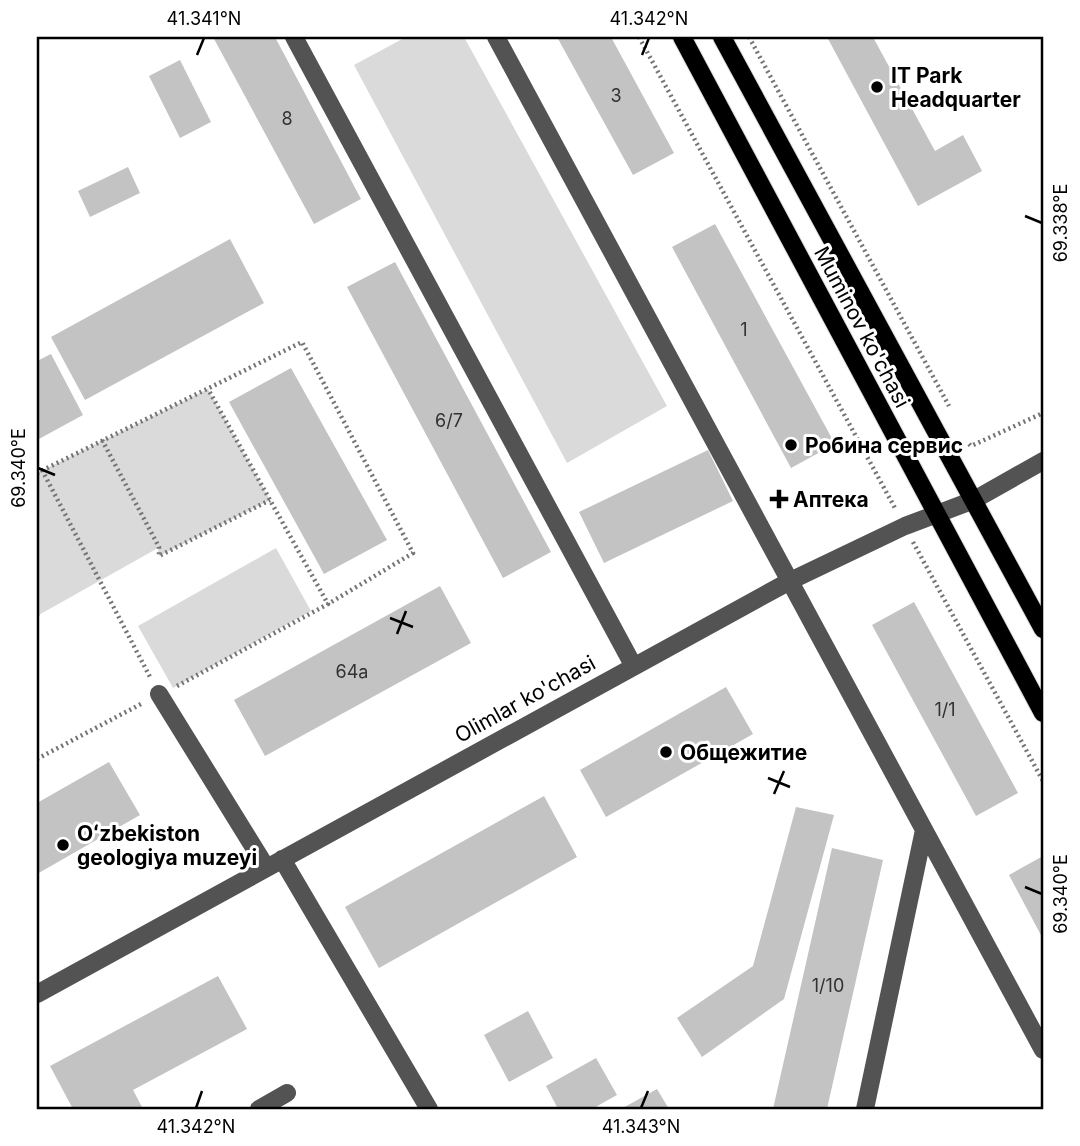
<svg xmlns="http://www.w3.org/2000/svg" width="1080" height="1146" font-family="Inter,sans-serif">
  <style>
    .green { fill: #dadada }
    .building { fill: #c3c3c3 }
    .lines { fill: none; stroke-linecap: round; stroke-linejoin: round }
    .major-casing { stroke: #dbdbdb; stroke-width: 20 }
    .path { stroke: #757575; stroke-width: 4.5; stroke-dasharray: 2 3.5; stroke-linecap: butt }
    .minor { stroke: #535353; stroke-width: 18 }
    .major { stroke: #000; stroke-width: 18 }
    .ticks { fill: none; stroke: #000; stroke-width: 2.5 }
    .poi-dot { fill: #000; stroke: #fff; stroke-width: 2.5 }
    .labels { text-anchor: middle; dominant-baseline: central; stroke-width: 6; stroke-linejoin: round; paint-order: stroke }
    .number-label { font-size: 18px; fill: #313131 }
    .poi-label { font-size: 21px; font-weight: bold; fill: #000; stroke: #fff; text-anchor: start }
    .street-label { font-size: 21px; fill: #000; stroke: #fff }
    .neatline { fill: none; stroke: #000; stroke-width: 2.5 }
    .ticks-label { font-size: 18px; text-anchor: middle; fill: #000 }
  </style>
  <rect width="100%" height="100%" fill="#fff"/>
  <path class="green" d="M406,37H464L667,406L567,463L354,65Z
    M208,389L270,500L159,556L158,548L37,616V473Z
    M276,548L311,611L173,688L138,626Z"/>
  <path class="building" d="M213,37H275L361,199L314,224Z
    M557,37H611L674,153L633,175Z
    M827,37H879L874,39L935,151L963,135L982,171L918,206Z
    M180,60L211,122L180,138L149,76Z
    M128,167L140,193L90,217L78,191Z
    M715,224L835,444L791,468L672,247Z
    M230,239L264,303L85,400L51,337Z
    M395,262L551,552L503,578L347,287Z
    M51,354L83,415L37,440V361Z
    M291,368L387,540L324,574L229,402Z
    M708,450L733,501L604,563L579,512Z
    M440,586L471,643L265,756L234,700Z
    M914,602L1018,793L976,816L872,625Z
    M726,687L753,734L606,817L580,770Z
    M109,762L140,815L37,874V803Z
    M544,796L577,857L379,968L345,907Z
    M796,807L834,815L784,999L702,1057L677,1018L753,966Z
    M832,848L883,860L827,1109H773Z
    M1043,856V939L1009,875Z
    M218,976L247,1029L133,1090L143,1109H73L50,1066Z
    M528,1011L553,1058L509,1082L484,1035Z
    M596,1058L617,1095L592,1109H558L546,1086Z
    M657,1089L669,1109H621Z"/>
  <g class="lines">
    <g class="major-casing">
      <path id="major" d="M682,37L1043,713
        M722,37L1043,629"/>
    </g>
    <path class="path" d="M639,37L896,510
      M749,37L949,406
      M102,440L159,547V556L270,500
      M969,444L971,446L1043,413
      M42,470L150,677
      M37,473L302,342L413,553L328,604
      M913,542L1043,781
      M37,614V616
      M177,686L328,604L208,389
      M37,759L141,704"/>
    <path class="minor" d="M294,37L633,665
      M496,37L1043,1050
      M159,694L266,867
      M282,859L429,1109
      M37,994L790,581L905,526L974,500L1043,461
      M259,1109L287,1093
      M865,1109L924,830"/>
    <use href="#major" class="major"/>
  </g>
  <path class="ticks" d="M197,55L204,38M642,55L649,38M1025,216L1042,223M38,468L55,475M390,618L413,627M397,634L406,611M768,778L790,787M774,794L784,771M1025,887L1042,894M196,1108L202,1091M641,1108L648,1091"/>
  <g class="poi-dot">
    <circle cx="877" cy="87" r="7"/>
    <circle cx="791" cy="445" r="7"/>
    <path d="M775.5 488.5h7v7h7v7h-7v7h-7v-7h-7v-7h7z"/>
    <circle cx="666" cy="752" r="7"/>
    <circle cx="63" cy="845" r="7"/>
  </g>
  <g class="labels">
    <g class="number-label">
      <text x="616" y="95">3</text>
      <text x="287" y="118">8</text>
      <text x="744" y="329">1</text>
      <text x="449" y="420">6/7</text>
      <text x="352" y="671">64a</text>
      <text x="945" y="709">1/1</text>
      <text x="828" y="985">1/10</text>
    </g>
    <g class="poi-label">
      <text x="891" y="75">IT Park<tspan x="891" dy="24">Headquarter</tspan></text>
      <text x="805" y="445">Робина сервис</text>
      <text x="793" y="499">Аптека</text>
      <text x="680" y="752">Общежитие</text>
      <text x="77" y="833">Oʻzbekiston<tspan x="77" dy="24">geologiya muzeyi</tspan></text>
    </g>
    <g class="street-label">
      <text transform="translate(862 327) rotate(62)">Muminov ko'chasi</text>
      <text transform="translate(525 699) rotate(-29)">Olimlar ko'chasi</text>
    </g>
  </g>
  <rect width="1080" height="1146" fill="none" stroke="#ffffff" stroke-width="77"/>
  <rect x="38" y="38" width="1004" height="1070" class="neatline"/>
  <g class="ticks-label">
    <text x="204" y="25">41.341°N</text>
    <text x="649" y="25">41.342°N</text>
    <text transform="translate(1061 223) rotate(-90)" y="6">69.338°E</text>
    <text transform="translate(19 468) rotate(-90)" y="6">69.340°E</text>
    <text transform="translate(1061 894) rotate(-90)" y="6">69.340°E</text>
    <text x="196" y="1133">41.342°N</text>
    <text x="641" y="1133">41.343°N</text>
  </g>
</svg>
